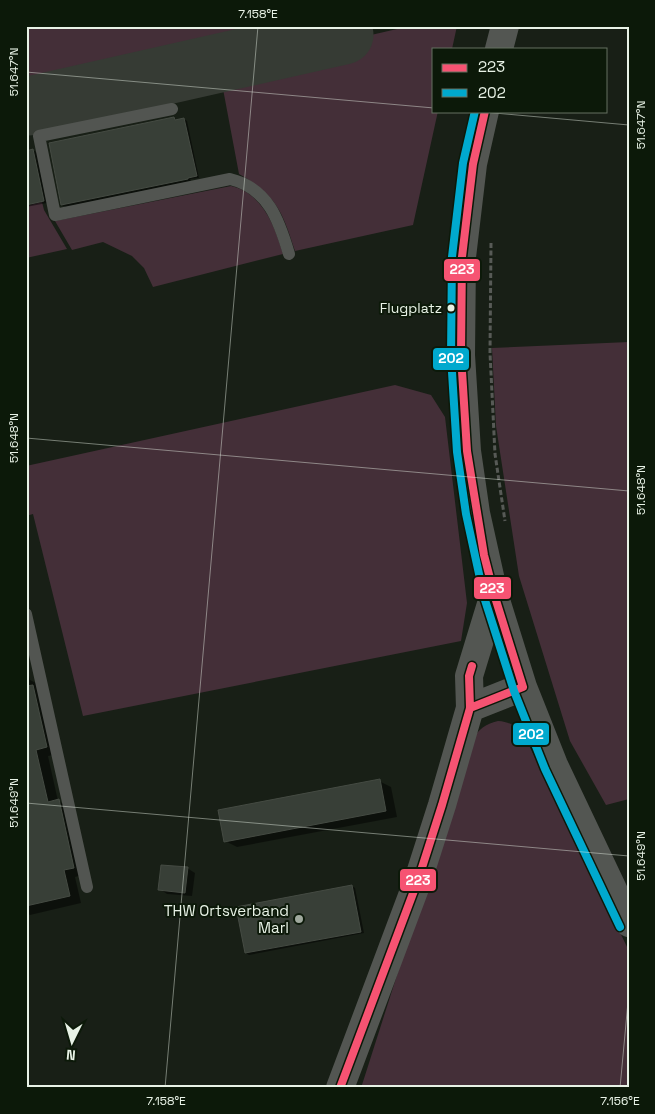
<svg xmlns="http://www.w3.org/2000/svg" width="655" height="1114" font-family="'Space Grotesk',sans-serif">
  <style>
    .green { fill: #442f38 }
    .shadow { fill: #0007 }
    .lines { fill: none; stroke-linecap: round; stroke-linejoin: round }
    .taxiway { stroke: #363b34; stroke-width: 59 }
    .building { fill: #383f37; stroke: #454b43 }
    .path { stroke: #575a56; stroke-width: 3; stroke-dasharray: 5 2.5; stroke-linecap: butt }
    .lane { stroke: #525551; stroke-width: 12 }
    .secondary { stroke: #535652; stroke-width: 28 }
    .bus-1-casing { stroke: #0c1909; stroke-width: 11 }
    .bus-2-casing { stroke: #0c1909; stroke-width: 11 }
    .bus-1 { stroke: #f65372; stroke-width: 8 }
    .bus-2 { stroke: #00a9ce; stroke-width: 8 }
    .ticks { fill: none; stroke: #e8f2e6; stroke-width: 1; stroke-opacity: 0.45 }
    .bus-dot { fill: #e8f2e6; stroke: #0c1909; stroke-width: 2 }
    .poi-dot { fill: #9fa89d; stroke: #0c1909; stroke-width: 2 }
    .labels { text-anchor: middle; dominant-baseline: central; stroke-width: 4; stroke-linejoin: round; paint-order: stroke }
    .bus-label { font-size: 14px; fill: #e8f2e6; stroke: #0c1909; text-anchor: end }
    .poi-label { font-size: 15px; fill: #e8f2e6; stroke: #0c1909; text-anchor: end }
    .line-badge { stroke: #0c1909; stroke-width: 2 }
    .badge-label { font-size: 14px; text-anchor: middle; font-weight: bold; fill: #fff }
    .neatline { fill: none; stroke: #e8f2e6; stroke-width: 2 }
    .ticks-label { font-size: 12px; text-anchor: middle; fill: #e8f2e6 }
  </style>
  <rect width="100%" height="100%" fill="#181f16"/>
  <path class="green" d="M32,26H328L326,30L317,35L26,98V27Z
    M410,26H457L452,49H434V111H438L413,225L295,251C282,211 277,196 239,174L220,73L232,67Z
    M231,186C263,193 275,227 283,254L153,287L144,268L132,256L103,242L72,250L55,221Z
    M42,202L44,210L67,249L26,258V206Z
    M629,342V799L606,805L570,741L519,576L496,426L492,348Z
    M395,385L431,395L445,417L467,603L461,641L83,716L33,514L26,516V466Z
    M498,721C511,722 516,726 525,737L629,951V1088H361L472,740C479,729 485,724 498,721Z"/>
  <path class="shadow" d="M174,118L178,120L184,119L187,121L199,178L190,179L191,181L66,207L62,205Z
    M33,150L37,153L47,203L26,207V152Z
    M26,663L30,680L44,687L59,754L48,756L58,801L71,808L86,874L75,877L81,903L30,915L26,913Z
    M379,781L391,787L397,817L237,847L225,841Z
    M187,868L195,873L192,896L167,894L160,889Z
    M352,886L355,888L364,933L249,955L246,953Z"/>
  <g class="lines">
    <path class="taxiway" d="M29,106L344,35L342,26"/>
  </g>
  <path class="building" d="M174,117L175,120L184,118L197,176L188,178V179L61,205L49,143Z
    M33,149L44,201L26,205V151Z
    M33,685L47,747L36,750L48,802L59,799L74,868L64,870L70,896L26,906V686Z
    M380,779L386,811L224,842L218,810Z
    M161,865L188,867L185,893L158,890Z
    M352,885L361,932L245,953L236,907Z"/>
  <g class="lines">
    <path class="path" d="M491,243L490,353L495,454L505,521"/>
    <path class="lane" d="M172,109L39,136L55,215L230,179C268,188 279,220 289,254
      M26,614L87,887"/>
    <path class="secondary" d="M499,49L505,26
      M485,111L473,164L462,257L461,355L467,451L476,513L494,594L523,687L554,765L629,923
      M470,708L523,687
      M340,1088L418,880L442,805L470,708L469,676L494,594"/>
    <g class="bus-1-casing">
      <path id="bus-1" d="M470,708L523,687L494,594L484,555L467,451L461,355L462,257L473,164L485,111
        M340,1088L418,880L442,805L470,708L469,676L472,666"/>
    </g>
    <g class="bus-2-casing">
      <path id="bus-2" d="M475,111L463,163L452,257L451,356L457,452L466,514L484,597L514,691L545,769L620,927"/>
    </g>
    <use href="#bus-1" class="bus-1"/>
    <use href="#bus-2" class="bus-2"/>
  </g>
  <path class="ticks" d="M26,72L434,108M472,111L629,125M26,438L629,491M26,803L629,856M165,1088L258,26M620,1088L629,991"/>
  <circle class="bus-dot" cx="451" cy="308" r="4.5"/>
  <circle class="poi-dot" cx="299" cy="919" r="5"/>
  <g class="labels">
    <g class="bus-label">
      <text x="442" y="308">Flugplatz</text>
    </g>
    <g class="poi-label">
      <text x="289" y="910">THW Ortsverband<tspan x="289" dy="17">Marl</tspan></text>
    </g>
  </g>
  <g class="line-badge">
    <rect x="443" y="258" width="38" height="24" rx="5" fill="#f65372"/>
    <rect x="432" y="347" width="38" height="24" rx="5" fill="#00a9ce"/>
    <rect x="473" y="576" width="39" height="24" rx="5" fill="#f65372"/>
    <rect x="512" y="722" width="38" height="24" rx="5" fill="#00a9ce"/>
    <rect x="399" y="868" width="38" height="24" rx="5" fill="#f65372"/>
  </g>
  <g class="badge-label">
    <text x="462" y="274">223</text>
    <text x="451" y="363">202</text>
    <text x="492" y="593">223</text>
    <text x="531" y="739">202</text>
    <text x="418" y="885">223</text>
  </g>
  <rect width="655" height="1114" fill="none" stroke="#0c1909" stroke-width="55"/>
  <rect x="432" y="48" width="175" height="65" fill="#0c1909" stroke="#647061"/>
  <rect x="442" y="64" width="25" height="8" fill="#f65372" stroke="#647061"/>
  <text x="478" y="72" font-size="15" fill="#e8f2e6">223</text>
  <rect x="442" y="89" width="25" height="8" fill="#00a9ce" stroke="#647061"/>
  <text x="478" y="98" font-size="15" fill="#e8f2e6">202</text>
  <g transform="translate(72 1042) rotate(185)" stroke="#0c1909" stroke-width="4" paint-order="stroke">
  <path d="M0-4L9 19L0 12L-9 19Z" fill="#e8f2e6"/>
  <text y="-8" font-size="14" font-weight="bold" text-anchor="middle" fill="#e8f2e6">N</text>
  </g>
  <rect x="28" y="28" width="600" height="1058" class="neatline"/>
  <g class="ticks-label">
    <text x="258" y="18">7.158°E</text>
    <text transform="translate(14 72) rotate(-90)" y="4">51.647°N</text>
    <text transform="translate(641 125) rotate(-90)" y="4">51.647°N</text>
    <text transform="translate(14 438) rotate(-90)" y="4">51.648°N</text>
    <text transform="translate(641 490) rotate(-90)" y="4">51.648°N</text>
    <text transform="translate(14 803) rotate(-90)" y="4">51.649°N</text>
    <text transform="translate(641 856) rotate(-90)" y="4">51.649°N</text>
    <text x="166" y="1105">7.158°E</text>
    <text x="620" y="1105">7.156°E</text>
  </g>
</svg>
